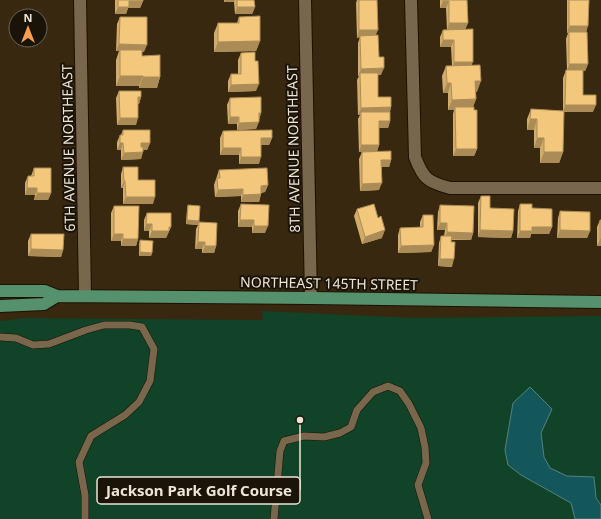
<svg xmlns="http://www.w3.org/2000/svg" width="601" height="519" font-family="'Noto Sans',sans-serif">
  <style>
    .green { fill: #114328 }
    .water { fill: #14575b; stroke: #558280 }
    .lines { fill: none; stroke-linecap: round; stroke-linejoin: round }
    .lane-casing { stroke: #1e1100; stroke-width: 8 }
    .street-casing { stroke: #1e1100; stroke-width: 14 }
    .primary-casing { stroke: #1e1100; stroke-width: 14 }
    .lane { stroke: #78674c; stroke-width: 7 }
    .street { stroke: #78674c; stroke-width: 12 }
    .primary { stroke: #56916d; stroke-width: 12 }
    .wall { fill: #d2ac6b }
    .shaded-wall { fill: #ab8c57 }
    .building { fill: #f4c87c; stroke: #ab8c57 }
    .labels { text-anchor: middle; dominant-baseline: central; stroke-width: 4; stroke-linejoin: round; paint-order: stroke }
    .street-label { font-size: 14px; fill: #eee5d6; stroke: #191308 }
    .leader { fill: none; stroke: #eee5d6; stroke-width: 1.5 }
    .callout-dot { fill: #eee5d6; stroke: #191308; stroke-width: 1.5 }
    .callout { fill: #191308; stroke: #eee5d6; stroke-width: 1.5 }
    .callout-label { font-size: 15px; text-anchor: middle; font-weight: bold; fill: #eee5d6 }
  </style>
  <rect width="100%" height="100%" fill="#37280f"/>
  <path class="green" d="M262,311L414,318L601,316V519H0V321L24,318L263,320Z"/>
  <path class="water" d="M530,387L552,409L541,433L544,457L550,468L567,476L594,477L596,498L601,505V519H575L571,503L521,475L508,465L505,450L513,403Z"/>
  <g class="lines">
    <g class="lane-casing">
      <path id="lane" d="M0,337L16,338L33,345L49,344L86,330L104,325H130L142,327L154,349L150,381L139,402L125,415L91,436L79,462L85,495V519
        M274,519L280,451L284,441L304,436L324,437L340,433L351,427L357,410L373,392L388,386L400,391L409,404L421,428L425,447L426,463L418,485L428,519"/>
    </g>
    <g class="street-casing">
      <path id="street" d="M80,0L85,296
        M305,0L311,298
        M411,0L415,157C423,178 427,182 450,188H601"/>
    </g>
    <g class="primary-casing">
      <path id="primary" d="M0,291H45L57,296L311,298L601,302
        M0,306L44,304L57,296"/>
    </g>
    <use href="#lane" class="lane"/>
    <use href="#street" class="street"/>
    <use href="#primary" class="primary"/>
  </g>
  <path class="wall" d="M115,0H143V1L140,8H128L126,14H115Z
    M224,0H254L255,7L252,14H235L234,2H224Z
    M357,0H359L376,35L381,75H378V97L391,107L390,112V121L388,128H379V145L377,151L391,160L389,167H382L379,190L360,191L359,159L362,152H359L358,119L360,115H358L357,80L359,76H358V43L360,37L357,38L356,3Z
    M440,0H467L468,23L465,29L477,92H476V99L473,107L477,149L474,156H453V114L454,110H448V93H443L442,76L446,66H452L451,47H440V37L443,30H447L446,8H440Z
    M567,0H589L586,32L588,64L585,71H583V95L593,112H563V152L559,163H540V148H534V130H527V119L531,109L563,111V78L566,70H567L566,39L568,33H567Z
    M120,17L144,52H142V56L160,77L157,88H139V86H116V60L119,51H116L117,24Z
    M239,17L260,41L256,51L214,52V33L218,23H237Z
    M241,53L255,61L256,91L228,92V81L231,74H238V60Z
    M119,91L141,97L139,104H138L136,125H117L116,98Z
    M230,98L261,113L256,129L237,130V124H228L227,105Z
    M123,130L150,143L147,150H143L141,159L121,160V150H117V142L120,135H121Z
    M223,131L272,138L269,145H261L259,164H239V155H220V138Z
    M123,167L138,180L153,204H123V188H121V174Z
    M34,168L51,193L48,200H34L35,195H25V183L28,176H31Z
    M219,170L268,185L265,192L261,193V194L259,202H241V196L215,197L214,185Z
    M481,196L490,208L513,231L511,238L478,237V203Z
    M241,204L265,233H252V227H238V211Z
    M520,204L532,208L552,227L549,234H531L530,238H517L518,211Z
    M188,205L216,246L214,253H202V249H195L196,229L198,225L186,224L187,209Z
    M440,205L473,233L471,240H451L452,267L438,266L439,243L441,236H444L445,230H437L438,212Z
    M114,206L138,239L136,246H121V241H111V213Z
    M357,209L382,238L362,244L354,216Z
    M560,211L590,231L587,238H557L558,218Z
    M147,213L171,227L166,238H149V231H144V220Z
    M423,215L434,245L431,252L398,253V235L400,228L420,227V222Z
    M600,220L601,246H597V227Z
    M31,234L63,250L61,257L28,256V241Z
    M140,240L152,253L151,256H139V244Z"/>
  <path class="shaded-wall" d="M225,0H235L234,2H224Z
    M129,1H143L140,8H128L126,14H115L118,7Z
    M443,1H449L446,8H440Z
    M237,7H255L252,14H235Z
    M449,23H468L465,30H447Z
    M569,26H588L586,33H567Z
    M359,30H378L375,37L360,36V37L357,38Z
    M443,40H454L451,47H440Z
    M260,41L256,51L214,52L218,42Z
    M119,44L147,45L144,52L116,51Z
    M454,62H473L470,69H452Z
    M569,64H588L585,71H567Z
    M384,68L381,75L360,76V73L359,76H358L361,69Z
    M120,76H143L139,86H116Z
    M143,77H160L157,88H139Z
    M475,81H481L477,92H471Z
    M447,83H451L448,93H443Z
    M259,84L256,91L228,92L231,85Z
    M138,97H141L139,104H135Z
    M476,99L472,109L455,107L454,110H448L452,100Z
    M565,105H596L593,112H563Z
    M391,107L389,114L361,112L360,115H358L361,108Z
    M259,113H261L259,120Z
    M230,117H239L237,124H228Z
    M120,118H138L136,125H117Z
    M530,119H537L534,130H527Z
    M379,121H390L388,128H376Z
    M259,122L256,129L237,130L239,123Z
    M261,138H272L269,145H259Z
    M537,138H544L540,148H534Z
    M120,143H123L121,150H117Z
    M141,143H150L147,150H138Z
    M361,145H379L377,152H359Z
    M223,148H241L239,155H220Z
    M456,149H477L474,156H453Z
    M143,152L141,159L121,160L124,153Z
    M544,152H563L559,163H540Z
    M241,157H261L259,164H239Z
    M381,160H391L389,167H379Z
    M124,181H125L123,188H121Z
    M382,183L379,190L360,191L362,184Z
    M268,185L265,192L258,193L261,186Z
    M27,188H37L35,195H25Z
    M243,189L241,196L215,197L218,190Z
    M37,193H51L48,200H34Z
    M261,194L259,202H241L243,195Z
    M126,197H155L153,204H123Z
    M187,220L199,221L198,225L186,224Z
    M240,220H254L252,227H238Z
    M440,223H447L445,230H437Z
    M146,224H152L149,231H144Z
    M254,226H268L265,233H252Z
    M169,227H171L166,238H149L152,231Z
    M532,227H552L549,234H531L530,238H517L520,231Z
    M385,230L382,238L362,244L365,237Z
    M480,230L513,231L511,238L478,237Z
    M560,230L590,231L587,238H557Z
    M447,232L473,233L471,240L444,239Z
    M114,234H123L121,241H111Z
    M123,239H138L136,246H121Z
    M600,239H601V246H597Z
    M198,242H205L202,249H195Z
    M434,245L431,252L398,253L401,246Z
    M205,246H216L214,253H202Z
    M31,249L63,250L61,257L28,256Z
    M140,252L152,253L151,256H139Z
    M440,259H454L452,267L438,266Z"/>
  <path class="building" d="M118,0H143V1H129V7H118Z
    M237,0H254L255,7H237Z
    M359,0H377L378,30H359Z
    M443,0H467L468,23H449V1H443Z
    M569,0H589L588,26H569Z
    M260,16V41L218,42V23H239V17Z
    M120,17H147V45L119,44Z
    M473,29V62H454V40H443V30Z
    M569,32H587L588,64H569Z
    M378,35L379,57H384V68L361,69L360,36Z
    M120,50H142V56L160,55V77H143V76H120Z
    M255,52V61H258L259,84L231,85V74H241V53Z
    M480,65L481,81H475L476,99L452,100L451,83H447L446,66Z
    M566,70H583V95H596V105H565Z
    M360,73H378V97H391V107L361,108Z
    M119,91H141V97H138V118H120Z
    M261,97V113H259V122L239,123V117H230V98Z
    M455,107H474V110H477V149H456Z
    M531,109L564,111L563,152H544V138H537V119H530Z
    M361,112H390V121H379V145H361Z
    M123,130H150V143H141V147H143V152L124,153L123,143H120V135H123Z
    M272,130V138H261V157H241V148H223V131Z
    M391,151V160H381L382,183L362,184V152Z
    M123,167H138V180H155V197H126L125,181H124Z
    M34,168H51V193H37V188H27L28,176H34Z
    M267,168L268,185L261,186V194L243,195V189L218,190L217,178H220L219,170Z
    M481,196H490V208L514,209L513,231L480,230Z
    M241,204L269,205L268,226H254V220H240Z
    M374,204L378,218L381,216L385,230L365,237L357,209Z
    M520,204H532V208L552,209V227H532V231H520Z
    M188,205L200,206L199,221L187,220Z
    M440,205L474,206L473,233L447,232V223H440Z
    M114,206H139L138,239H123V234H114Z
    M560,211L590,212V231L560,230Z
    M147,213H171V227H169V231H152V224H146Z
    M423,215H433L434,245L401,246L400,228L423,227Z
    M600,220H601V239H600Z
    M199,222L217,223L216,246H205V242H198Z
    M31,234H64L63,250L31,249Z
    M441,236H452L451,242H455L454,259H440Z
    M140,240L153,241L152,253L140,252Z"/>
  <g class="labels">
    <g class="street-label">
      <text transform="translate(68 148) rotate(-91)">6TH AVENUE NORTHEAST</text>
      <text transform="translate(293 149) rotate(-91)">8TH AVENUE NORTHEAST</text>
      <text transform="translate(329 283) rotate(1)">NORTHEAST 145TH STREET</text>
    </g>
  </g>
  <path class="leader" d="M300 420L300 490"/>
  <circle class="callout-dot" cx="300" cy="420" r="4"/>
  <rect class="callout" x="97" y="477" width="203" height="27" rx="4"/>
  <g class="callout-label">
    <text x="199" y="496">Jackson Park Golf Course</text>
  </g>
  <g transform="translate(28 28)"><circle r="19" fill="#191308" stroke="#6e675a"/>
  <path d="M0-3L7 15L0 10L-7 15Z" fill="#fa9f4f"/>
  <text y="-6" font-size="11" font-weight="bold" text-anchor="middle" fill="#eee5d6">N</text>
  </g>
</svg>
